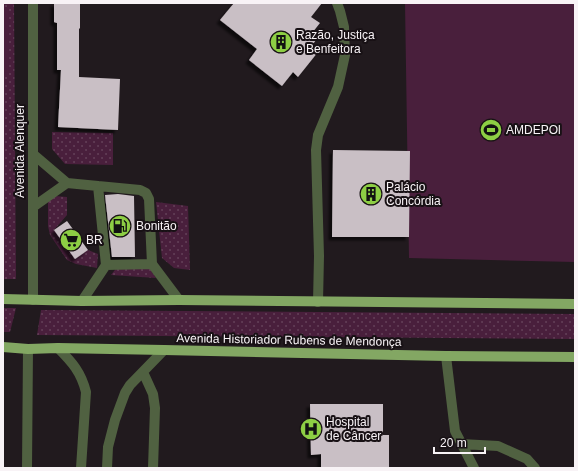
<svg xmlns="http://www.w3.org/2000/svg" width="578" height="471" font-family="Helvetica,sans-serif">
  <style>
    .grass { fill: url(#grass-dots) }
    .pitch { fill: #491f3c }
    .building { fill: #c9bfc5; filter: url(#shadow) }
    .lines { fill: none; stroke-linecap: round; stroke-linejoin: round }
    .minor { stroke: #506141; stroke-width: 10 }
    .major { stroke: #83a763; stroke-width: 10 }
    .labels { text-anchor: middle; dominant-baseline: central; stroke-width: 4; stroke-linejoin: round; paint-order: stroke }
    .poi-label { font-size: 12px; fill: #f8f3f6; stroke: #181115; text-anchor: start }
    .street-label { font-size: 12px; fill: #f8f3f6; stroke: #181115 }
  </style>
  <defs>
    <pattern id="grass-dots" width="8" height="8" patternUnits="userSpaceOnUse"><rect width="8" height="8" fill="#491f3c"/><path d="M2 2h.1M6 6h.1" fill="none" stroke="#644059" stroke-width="1.8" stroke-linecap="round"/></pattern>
    <filter id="shadow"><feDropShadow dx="-3.5" dy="3.5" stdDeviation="1" flood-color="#0009"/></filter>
  </defs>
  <rect width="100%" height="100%" fill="#211a1e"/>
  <path class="grass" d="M3,3H14L16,279H3Z
    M52,132L113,133V165L65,164L52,149Z
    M55,196L67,197V215L54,230L75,259L88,250L98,254L97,268L76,264L67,260L50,235L48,226V201Z
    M156,202L188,206L190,270L174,268L162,258Z
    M118,266H148L156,278L111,275Z
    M3,308H16L10,332H3Z
    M41,310L575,314V339L37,335Z"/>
  <path class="pitch" d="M405,3H575V262L409,258Z
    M3,10H8L9,72L3,73Z"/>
  <path class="building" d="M54,3H80V29L79,28V77L120,79L118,130L58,127L61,70H57V23L54,22Z
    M234,3H322L311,17L320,23L312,33L318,37L311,47L318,52L298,77L293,72L282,86L249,60L257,49L220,20Z
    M333,150L410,151L409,237H332Z
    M118,194L134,196L135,257H112L105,195Z
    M67,221L88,250L75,259L54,230Z
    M310,404H383V435H389V468H321V454L311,455Z"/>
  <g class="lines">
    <path class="minor" d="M33,154L67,183L98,186L106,265L82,301
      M98,186L140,190L146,193L149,199L152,264L179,300
      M33,207L67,183
      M106,265L152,264
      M33,300V3
      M318,302L319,256L316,150L318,135L338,87L345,55L344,27L340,11L337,3
      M58,348C72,362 81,372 86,392L81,468
      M446,356L455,431L474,468
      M143,372L153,394L155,408L153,468
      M461,444L498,446L527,459L535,468
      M27,468L28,349
      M107,468L108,447L115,420L125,393L130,385L164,350"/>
    <path class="major" d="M3,299L82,301L179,300L575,304
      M3,347L28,349L58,348L164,350L446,356L575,357"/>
  </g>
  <defs>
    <g id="building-disc" transform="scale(1.15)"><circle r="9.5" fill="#8dce44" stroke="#181115"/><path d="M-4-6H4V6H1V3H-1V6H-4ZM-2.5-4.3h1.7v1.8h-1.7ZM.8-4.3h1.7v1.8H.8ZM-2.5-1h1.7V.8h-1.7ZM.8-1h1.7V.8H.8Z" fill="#111"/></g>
    <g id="stadium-disc" transform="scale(1.15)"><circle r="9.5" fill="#8dce44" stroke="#181115"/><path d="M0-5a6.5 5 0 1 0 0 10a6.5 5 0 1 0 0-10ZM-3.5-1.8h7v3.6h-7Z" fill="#111"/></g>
    <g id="fuel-disc" transform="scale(1.15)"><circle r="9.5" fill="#8dce44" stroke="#181115"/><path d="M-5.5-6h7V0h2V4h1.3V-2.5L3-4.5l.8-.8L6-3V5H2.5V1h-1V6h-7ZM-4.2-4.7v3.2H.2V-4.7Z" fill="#111"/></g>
    <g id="supermarket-disc" transform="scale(1.15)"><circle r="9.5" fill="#8dce44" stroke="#181115"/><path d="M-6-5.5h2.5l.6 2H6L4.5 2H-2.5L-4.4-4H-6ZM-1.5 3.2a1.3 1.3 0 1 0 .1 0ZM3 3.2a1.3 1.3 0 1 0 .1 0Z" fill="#111"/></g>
    <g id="hospital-disc" transform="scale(1.15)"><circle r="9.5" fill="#8dce44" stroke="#181115"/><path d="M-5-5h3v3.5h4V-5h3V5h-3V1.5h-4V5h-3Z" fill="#111"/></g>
  </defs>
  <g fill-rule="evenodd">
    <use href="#building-disc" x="281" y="42"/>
    <use href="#stadium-disc" x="491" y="130"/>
    <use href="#building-disc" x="371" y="194"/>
    <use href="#fuel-disc" x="120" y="226"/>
    <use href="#supermarket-disc" x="71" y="240"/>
    <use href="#hospital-disc" x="311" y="429"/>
  </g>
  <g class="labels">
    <g class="poi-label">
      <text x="296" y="35">Razão, Justiça<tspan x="296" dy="14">e Benfeitora</tspan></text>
      <text x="506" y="130">AMDEPOl</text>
      <text x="386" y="187">Palácio<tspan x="386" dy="14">Concórdia</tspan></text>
      <text x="136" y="226">Bonitão</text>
      <text x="86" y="240">BR</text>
      <text x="326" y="422">Hospital<tspan x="326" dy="14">de Câncer</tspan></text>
    </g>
    <g class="street-label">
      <text transform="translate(20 151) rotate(-90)">Avenida Alenquer</text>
      <text transform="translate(289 340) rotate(1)">Avenida Historiador Rubens de Mendonça</text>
    </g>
  </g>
  <rect width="578" height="471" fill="none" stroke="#f8f3f6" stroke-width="8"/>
  <path d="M434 447v6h51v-6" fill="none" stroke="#f8f3f6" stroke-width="2"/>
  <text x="440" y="447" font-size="12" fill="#f8f3f6" stroke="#181115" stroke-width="3" paint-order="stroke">20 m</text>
</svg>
